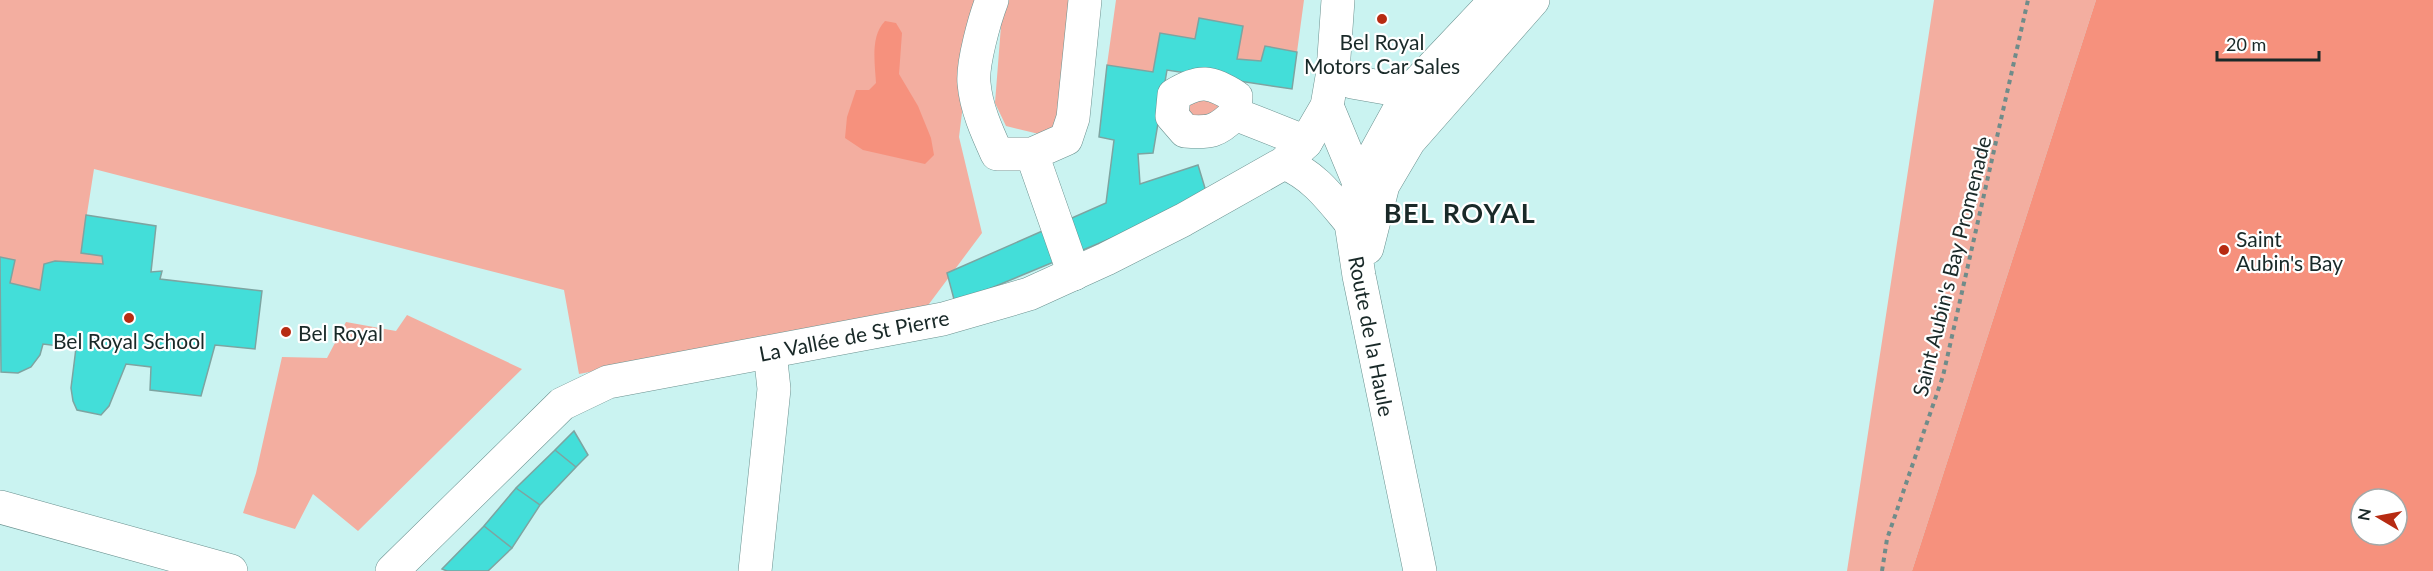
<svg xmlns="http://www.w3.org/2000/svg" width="2433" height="571" font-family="Lato,sans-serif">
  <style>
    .green { fill: #f3aea0 }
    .water { fill: #f6917d; fill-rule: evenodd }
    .building { fill: #43ded9; stroke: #7da4a1; stroke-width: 1.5 }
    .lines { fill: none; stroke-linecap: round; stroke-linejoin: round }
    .minor-casing { stroke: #6a918f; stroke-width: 34 }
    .major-casing { stroke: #6a918f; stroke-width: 34 }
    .highway-casing { stroke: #6a918f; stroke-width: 34 }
    .path { stroke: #6f8c8a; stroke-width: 4; stroke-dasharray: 4.5 4.5; stroke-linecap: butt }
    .minor { stroke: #fff; stroke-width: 33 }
    .major { stroke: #fff; stroke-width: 33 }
    .highway { stroke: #fff; stroke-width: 33 }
    .poi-dot { fill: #b72b12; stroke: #fff; stroke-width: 2 }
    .labels { text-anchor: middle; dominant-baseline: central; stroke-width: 4.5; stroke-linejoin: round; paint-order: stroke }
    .poi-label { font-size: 21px; fill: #192928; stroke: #fff }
    .street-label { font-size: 21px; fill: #192928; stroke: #fff }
    .district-label { font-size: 27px; font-weight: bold; letter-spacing: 1.5px; fill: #192928; stroke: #fff }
  </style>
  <rect width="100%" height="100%" fill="#caf3f1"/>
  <path class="green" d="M0,0H976L959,137L982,233L926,308L579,374L564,290L94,169L81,252L102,256L103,264L55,261L45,264L40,290L10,283L14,260L0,257Z
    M1003,0H1071L1074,16L1055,126L1039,134L1006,126L995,103Z
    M1116,0H1304L1297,52L1265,46L1261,61L1237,59L1243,26L1199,18L1195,39L1160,33L1153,72L1107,65Z
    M1934,0H2096L1912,571H1847Z
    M1190,91L1222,105L1218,115L1188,123Z
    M407,315L522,369L358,531L313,494L295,529L243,513L256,473L282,357L327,358L346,322L396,331Z"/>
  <path class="water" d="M2096,0H2433V571H1912ZM2361,499H2397V535H2361Z
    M885,21L896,23L902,33L899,74L918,106L931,138L934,155L925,164L863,150L845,138L847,117L856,90H869L876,83C875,64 870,36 885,21Z"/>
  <path class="building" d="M1199,18L1243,26L1237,59L1261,61L1265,46L1297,52L1292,89L1167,70L1153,153L1138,154L1140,184L1198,165L1208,198L955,303L947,273L1106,203L1114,140L1099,137L1107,65L1153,72L1160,33L1195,39Z
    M86,215L156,226L151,272L162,271L160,279L262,291L255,349L215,345L201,396L150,390L151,367L126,364L109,406L101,415L77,410L73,401L71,388L76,348L43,344L40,355L31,367L18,373L1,372L0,257L15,260L10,283L40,290L44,264L55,261L103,264L102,256L81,253Z
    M574,431L588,455L576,467L555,450Z
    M555,450L576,467L540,505L516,488Z
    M516,488L540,505L512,548L484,526Z
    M484,526L512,548L488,571H447L442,569Z"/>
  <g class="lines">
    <g class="minor-casing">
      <path id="minor" d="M992,0C985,18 972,64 974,83C976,108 987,132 997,154H1032L1066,139L1073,118L1085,0
        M1327,106L1359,183
        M1235,114L1236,97C1210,81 1200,79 1174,95L1172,116L1185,131C1210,133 1217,132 1235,114L1306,142
        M1032,154L1074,274
        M755,571L774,389L770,352"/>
    </g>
    <g class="major-casing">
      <path id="major" d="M1333,71L1352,82L1409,92
        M1284,163C1314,175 1331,199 1351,223
        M0,507L231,571
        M392,571L562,404L608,382L943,319L1029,294L1106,259L1183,220L1284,163L1306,142L1327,106L1333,71L1338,0"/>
    </g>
    <g class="highway-casing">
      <path id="highway" d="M1367,248L1383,185L1409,141L1533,0
        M1420,571L1359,276L1351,223L1359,183L1409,92L1496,0"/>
    </g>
    <path class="path" d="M1882,571L1887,539L1943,376L2028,0"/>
    <use href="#minor" class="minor"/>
    <use href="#major" class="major"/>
    <use href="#highway" class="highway"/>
  </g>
  <g class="poi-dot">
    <circle cx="1382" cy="19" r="6"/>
    <circle cx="2224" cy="250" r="6"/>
    <circle cx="129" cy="318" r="6"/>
    <circle cx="286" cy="332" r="6"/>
  </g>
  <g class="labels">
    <g class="poi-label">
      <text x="1382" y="41">Bel Royal<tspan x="1382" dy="24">Motors Car Sales</tspan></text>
      <text x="2236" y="238" text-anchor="start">Saint<tspan x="2236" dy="24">Aubin's Bay</tspan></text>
      <text x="298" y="332" text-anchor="start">Bel Royal</text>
      <text x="129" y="340">Bel Royal School</text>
    </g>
    <g class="street-label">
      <text transform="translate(1951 266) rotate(-76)">Saint Aubin's Bay Promenade</text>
      <text transform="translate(854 335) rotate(-11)">La Vallée de St Pierre</text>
      <text transform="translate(1372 336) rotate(79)">Route de la Haule</text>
    </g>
    <g class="district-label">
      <text x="1460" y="212">BEL ROYAL</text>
    </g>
  </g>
  <g transform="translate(2379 517) rotate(280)"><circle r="28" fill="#ffffff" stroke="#a3a9a9" stroke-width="1.5"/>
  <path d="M0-4.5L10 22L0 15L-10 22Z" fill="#b72b12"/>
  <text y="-9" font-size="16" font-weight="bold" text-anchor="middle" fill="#192928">N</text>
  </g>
  <path d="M2217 51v9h102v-9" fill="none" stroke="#192928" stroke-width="3"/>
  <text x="2226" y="51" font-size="18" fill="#192928" stroke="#ffffff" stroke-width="4.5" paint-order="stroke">20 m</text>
</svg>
